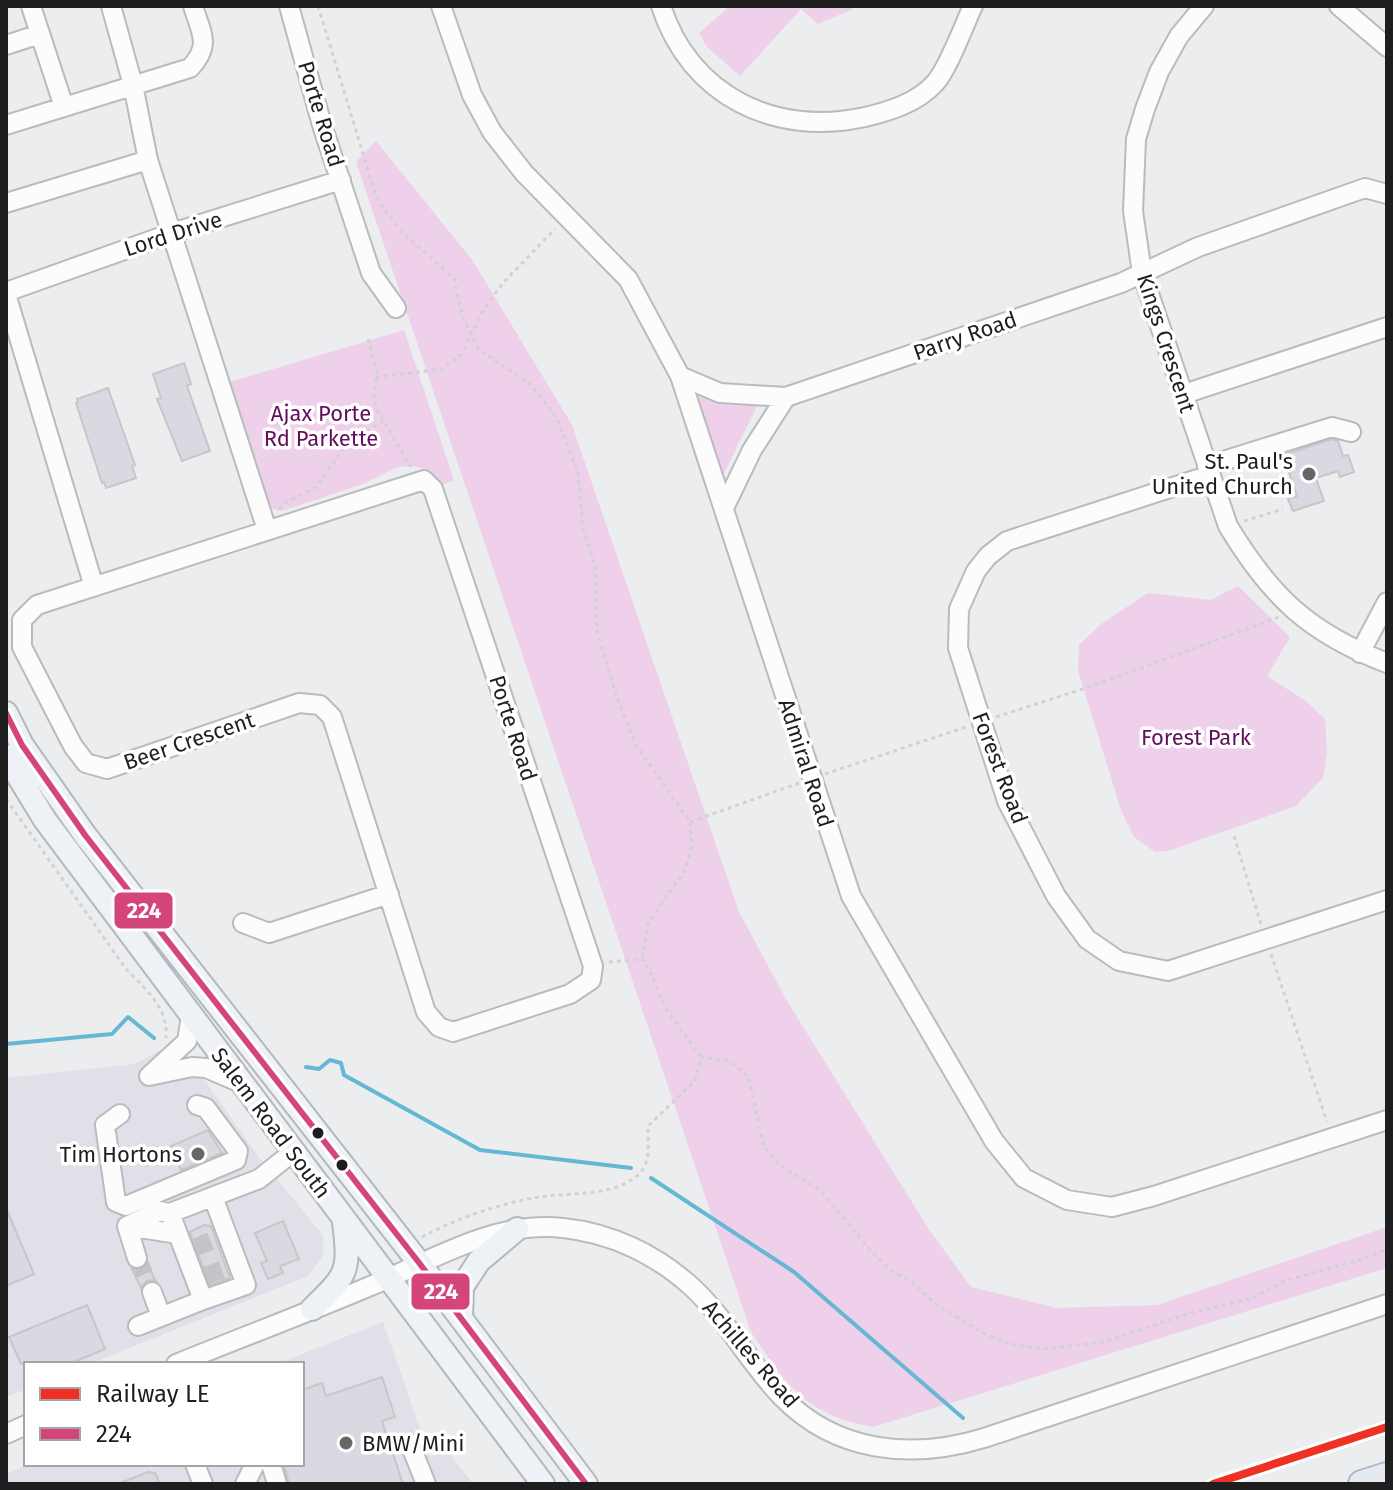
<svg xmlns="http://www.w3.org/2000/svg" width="1393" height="1490" font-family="'Fira Sans',sans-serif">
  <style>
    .built { fill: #e0e1e8 }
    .green { fill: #eed0eb }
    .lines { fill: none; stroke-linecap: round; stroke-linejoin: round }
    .stream { stroke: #65b7d3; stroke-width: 4 }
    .building { fill: #dbd8e1; stroke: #c7c7c8; stroke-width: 2 }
    .minor-tunnel { stroke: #c3c4c5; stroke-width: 18; stroke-dasharray: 18 9; stroke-linecap: butt }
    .minor-casing { stroke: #babbbc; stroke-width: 22 }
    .major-casing { stroke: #b2b8bf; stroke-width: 26 }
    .highway-casing { stroke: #b2b8bf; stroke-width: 30 }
    .path { stroke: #d2d2d3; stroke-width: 3; stroke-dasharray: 4 4; stroke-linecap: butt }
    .minor { stroke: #fcfcfc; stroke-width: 18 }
    .major { stroke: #eef1f5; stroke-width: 22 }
    .highway { stroke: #e4eaf0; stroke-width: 26 }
    .bus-1-casing { stroke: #fff; stroke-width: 12 }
    .bus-1 { stroke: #d4457c; stroke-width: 6 }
    .rail-1-casing { stroke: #fff; stroke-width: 14 }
    .rail-1 { stroke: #ee3124; stroke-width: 8 }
    .poi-dot { fill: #666667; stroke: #fff; stroke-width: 3 }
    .bus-dot { fill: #1e1e1f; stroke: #fff; stroke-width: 3 }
    .labels { text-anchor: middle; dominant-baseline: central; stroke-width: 7; stroke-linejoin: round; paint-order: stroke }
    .street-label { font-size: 22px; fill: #1e1e1f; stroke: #fff }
    .park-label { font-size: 22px; fill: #620f5e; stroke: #fff }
    .poi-label { font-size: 22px; fill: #1e1e1f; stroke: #fff; text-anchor: end }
    .line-badge { stroke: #fff; stroke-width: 3 }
    .badge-label { font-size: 22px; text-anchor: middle; font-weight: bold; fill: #fff }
  </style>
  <rect width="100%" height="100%" fill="#ecedee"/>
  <path class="built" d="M177,1041L261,1160L323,1235V1256L308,1276L90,1364H26V1389L6,1397V1078L135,1064Z
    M383,1322L430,1457L448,1451L473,1484H6V1474L29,1464H302V1364H277Z"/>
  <path class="green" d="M730,6H854L853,9L818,24L801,9L740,76L707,47L699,33Z
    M376,141L473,261L572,425L739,912L787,1001L930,1231L971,1287L1057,1308L1157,1305L1387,1227V1268L873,1427C806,1415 787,1386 751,1332L356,162Z
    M404,330L454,480L433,489L431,471L413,466L398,467L363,484L285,510L278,511L270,507L226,383Z
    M698,394L716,401L757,406L722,478L696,400Z
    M1238,586L1290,637L1267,676L1306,701L1325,719L1327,753L1323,778L1296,806L1168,851L1155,852L1134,837L1121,810L1078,671L1079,645L1101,624L1148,593L1211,600Z"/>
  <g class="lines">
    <path class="stream" d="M6,1044L112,1034L128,1017L154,1038
      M306,1067L319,1069L330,1060L341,1063L344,1075L480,1150L631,1168
      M651,1178L794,1272L963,1418"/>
  </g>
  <path class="building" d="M184,363L191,384L187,386L210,451L182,461L157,399L161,398L153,374Z
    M108,388L135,465L132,466L136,478L106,488L104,482L102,483L76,403L78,402L77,399Z
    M1332,439L1338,441L1343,456L1348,455L1354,472L1340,477L1338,471L1316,478L1324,501L1293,511L1288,499L1297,496L1283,455Z
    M208,1130L222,1153L181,1170L171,1146Z
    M6,1208L34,1274L6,1286Z
    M283,1221L299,1259L280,1266L283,1273L268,1279L261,1263L267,1261L255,1233Z
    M204,1225L211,1226L230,1278L210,1285L190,1232Z
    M147,1263L155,1280L147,1281L141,1288L132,1269H141Z
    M87,1305L105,1349L69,1364H21L9,1337Z
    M382,1377L395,1417L382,1421L403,1484H289L284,1464H302V1390L322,1383L326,1396Z
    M148,1472L155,1473L160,1484H118Z"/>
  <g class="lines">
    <path class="minor-tunnel" d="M194,1248L216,1239
      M137,1258L152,1292
      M205,1276L228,1268"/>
    <g class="minor-casing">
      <path id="minor" d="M31,6L64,107
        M111,6L133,85L148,160L267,530
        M289,6L322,125L371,273L396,308
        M441,6L472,95L492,132L524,173L628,279L680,376L851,896L994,1141L1024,1178L1067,1200L1112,1207L1154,1196L1387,1120
        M661,6C690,96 775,137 865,117C890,111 917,103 935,83C948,69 964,25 973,6
        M1204,6L1179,36L1159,72L1145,109L1136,139L1133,211L1142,273L1228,526C1271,597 1309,633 1387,663
        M1339,6L1387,47
        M6,45L40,34
        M6,125L190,68C212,45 201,33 193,6
        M6,203L148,160
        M6,292L172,233L341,180
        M6,294L94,587
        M680,376L720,393L786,397L1121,283L1198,247L1365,188L1387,194
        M1184,394L1387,327
        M1207,466L1332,427L1351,432
        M1210,475L1007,541L988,556L976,571L959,609L958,648L1007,801L1056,896L1087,939L1119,961L1168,971L1387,900
        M424,480L433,489L593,966L591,980L570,994L453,1032L439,1027L426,1012L332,717L320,705L299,703L107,769L86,763L73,746L22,647V620L37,605Z
        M724,508L752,450L786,397
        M1360,653L1387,602
        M243,923L269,933L389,894
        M149,1076L192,1067L206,1068L241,1083
        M149,1076L187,1041L191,1016
        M120,1114L105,1125L116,1202L126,1206L236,1160L238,1151L206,1108L197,1105
        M170,1213L203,1300L246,1285L213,1197
        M127,1226L178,1234
        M137,1258L127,1226L160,1211L170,1213L259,1179L293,1152
        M152,1292L161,1316
        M138,1326L203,1300
        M176,1364C240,1338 304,1314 368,1287C429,1262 494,1220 563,1228C612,1233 657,1255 693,1288C727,1320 749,1363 781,1396C836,1453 912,1460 984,1438L1387,1304
        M6,1434L26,1425
        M410,1444L426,1484
        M195,1464L203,1484
        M271,1464L277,1484
        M245,1484L255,1464"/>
    </g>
    <g class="major-casing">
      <path id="major" d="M6,713L22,745L85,835L420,1264L586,1484
        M6,756L45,820L543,1484
        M312,1309C348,1274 350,1272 344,1222
        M461,1318L462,1287L479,1261L517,1229"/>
    </g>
    <g class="highway-casing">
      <path id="highway" d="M1362,1484L1387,1476"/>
    </g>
    <path class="path" d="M318,6L375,193L383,208L403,233L454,279L463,318L479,350L530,384L557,418L578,473L583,529L595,566L597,630L617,698L636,745L690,822L692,847L684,872L648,923L642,959
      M368,339L377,373L374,395L376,408L411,467
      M376,377L442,369L462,354L482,312L503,283L555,229
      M279,509L283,504L316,487L347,444L384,420
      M1244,521L1283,509
      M996,717L1089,687L1279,617
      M825,774L966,727
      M6,799L126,969C146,989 169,1009 166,1038
      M690,822L799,783
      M1234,836L1261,924
      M1271,954L1327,1122
      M609,962L642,959L651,974L666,1009L701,1057
      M422,1237C455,1219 496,1205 533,1198C568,1191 613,1199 640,1173C651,1162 648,1140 648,1126L694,1082L701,1057L729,1061L748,1076L764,1147L778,1164L821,1191L871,1251L890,1270L910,1281L937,1305L983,1333L1009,1344L1044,1349L1104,1342L1193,1312L1253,1298L1284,1281L1359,1260L1387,1249"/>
    <use href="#minor" class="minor"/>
    <use href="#major" class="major"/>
    <use href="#highway" class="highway"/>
    <g class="bus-1-casing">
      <path id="bus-1" d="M6,713L22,745L85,835L420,1264L586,1484"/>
    </g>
    <use href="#bus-1" class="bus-1"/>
    <g class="rail-1-casing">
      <path id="rail-1" d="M1213,1484L1387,1427"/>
    </g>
    <use href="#rail-1" class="rail-1"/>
  </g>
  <g class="poi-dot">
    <circle cx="1309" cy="474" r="8"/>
    <circle cx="198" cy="1154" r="8"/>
    <circle cx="346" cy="1443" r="8"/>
  </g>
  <g class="bus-dot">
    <circle cx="318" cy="1133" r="7"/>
    <circle cx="342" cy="1165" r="7"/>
  </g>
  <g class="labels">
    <g class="street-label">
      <text transform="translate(321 114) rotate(73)">Porte Road</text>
      <text transform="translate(173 234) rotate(-18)">Lord Drive</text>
      <text transform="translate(965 336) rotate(-19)">Parry Road</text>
      <text transform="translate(1166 343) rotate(72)">Kings Crescent</text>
      <text transform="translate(513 728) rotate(72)">Porte Road</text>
      <text transform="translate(189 741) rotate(-19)">Beer Crescent</text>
      <text transform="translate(806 763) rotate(72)">Admiral Road</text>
      <text transform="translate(1000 768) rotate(69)">Forest Road</text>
      <text transform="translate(271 1123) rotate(53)">Salem Road South</text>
      <text transform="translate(751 1354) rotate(49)">Achilles Road</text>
    </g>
    <g class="park-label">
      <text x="321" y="413">Ajax Porte<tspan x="321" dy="25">Rd Parkette</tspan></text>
      <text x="1196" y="737">Forest Park</text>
    </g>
    <g class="poi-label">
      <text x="1293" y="461">St. Paul's<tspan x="1293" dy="25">United Church</tspan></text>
      <text x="182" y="1154">Tim Hortons</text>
      <text x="362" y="1443" text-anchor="start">BMW/Mini</text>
    </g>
  </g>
  <g class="line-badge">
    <rect x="113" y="891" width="61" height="39" rx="8" fill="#d4457c"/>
    <rect x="410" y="1272" width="61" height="39" rx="8" fill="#d4457c"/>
  </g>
  <g class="badge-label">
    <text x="144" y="918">224</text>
    <text x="441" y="1299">224</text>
  </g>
  <rect width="1393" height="1490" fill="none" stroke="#1e1e1f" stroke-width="16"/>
  <rect x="24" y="1362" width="280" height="104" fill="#ffffff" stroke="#a5a5a5" stroke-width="2"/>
  <rect x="40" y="1388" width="40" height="12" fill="#ee3124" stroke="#a5a5a5" stroke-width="2"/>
  <text x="96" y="1402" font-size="24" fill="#1e1e1f">Railway LE</text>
  <rect x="40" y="1428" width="40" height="12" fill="#d4457c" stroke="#a5a5a5" stroke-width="2"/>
  <text x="96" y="1442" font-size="24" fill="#1e1e1f">224</text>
</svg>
